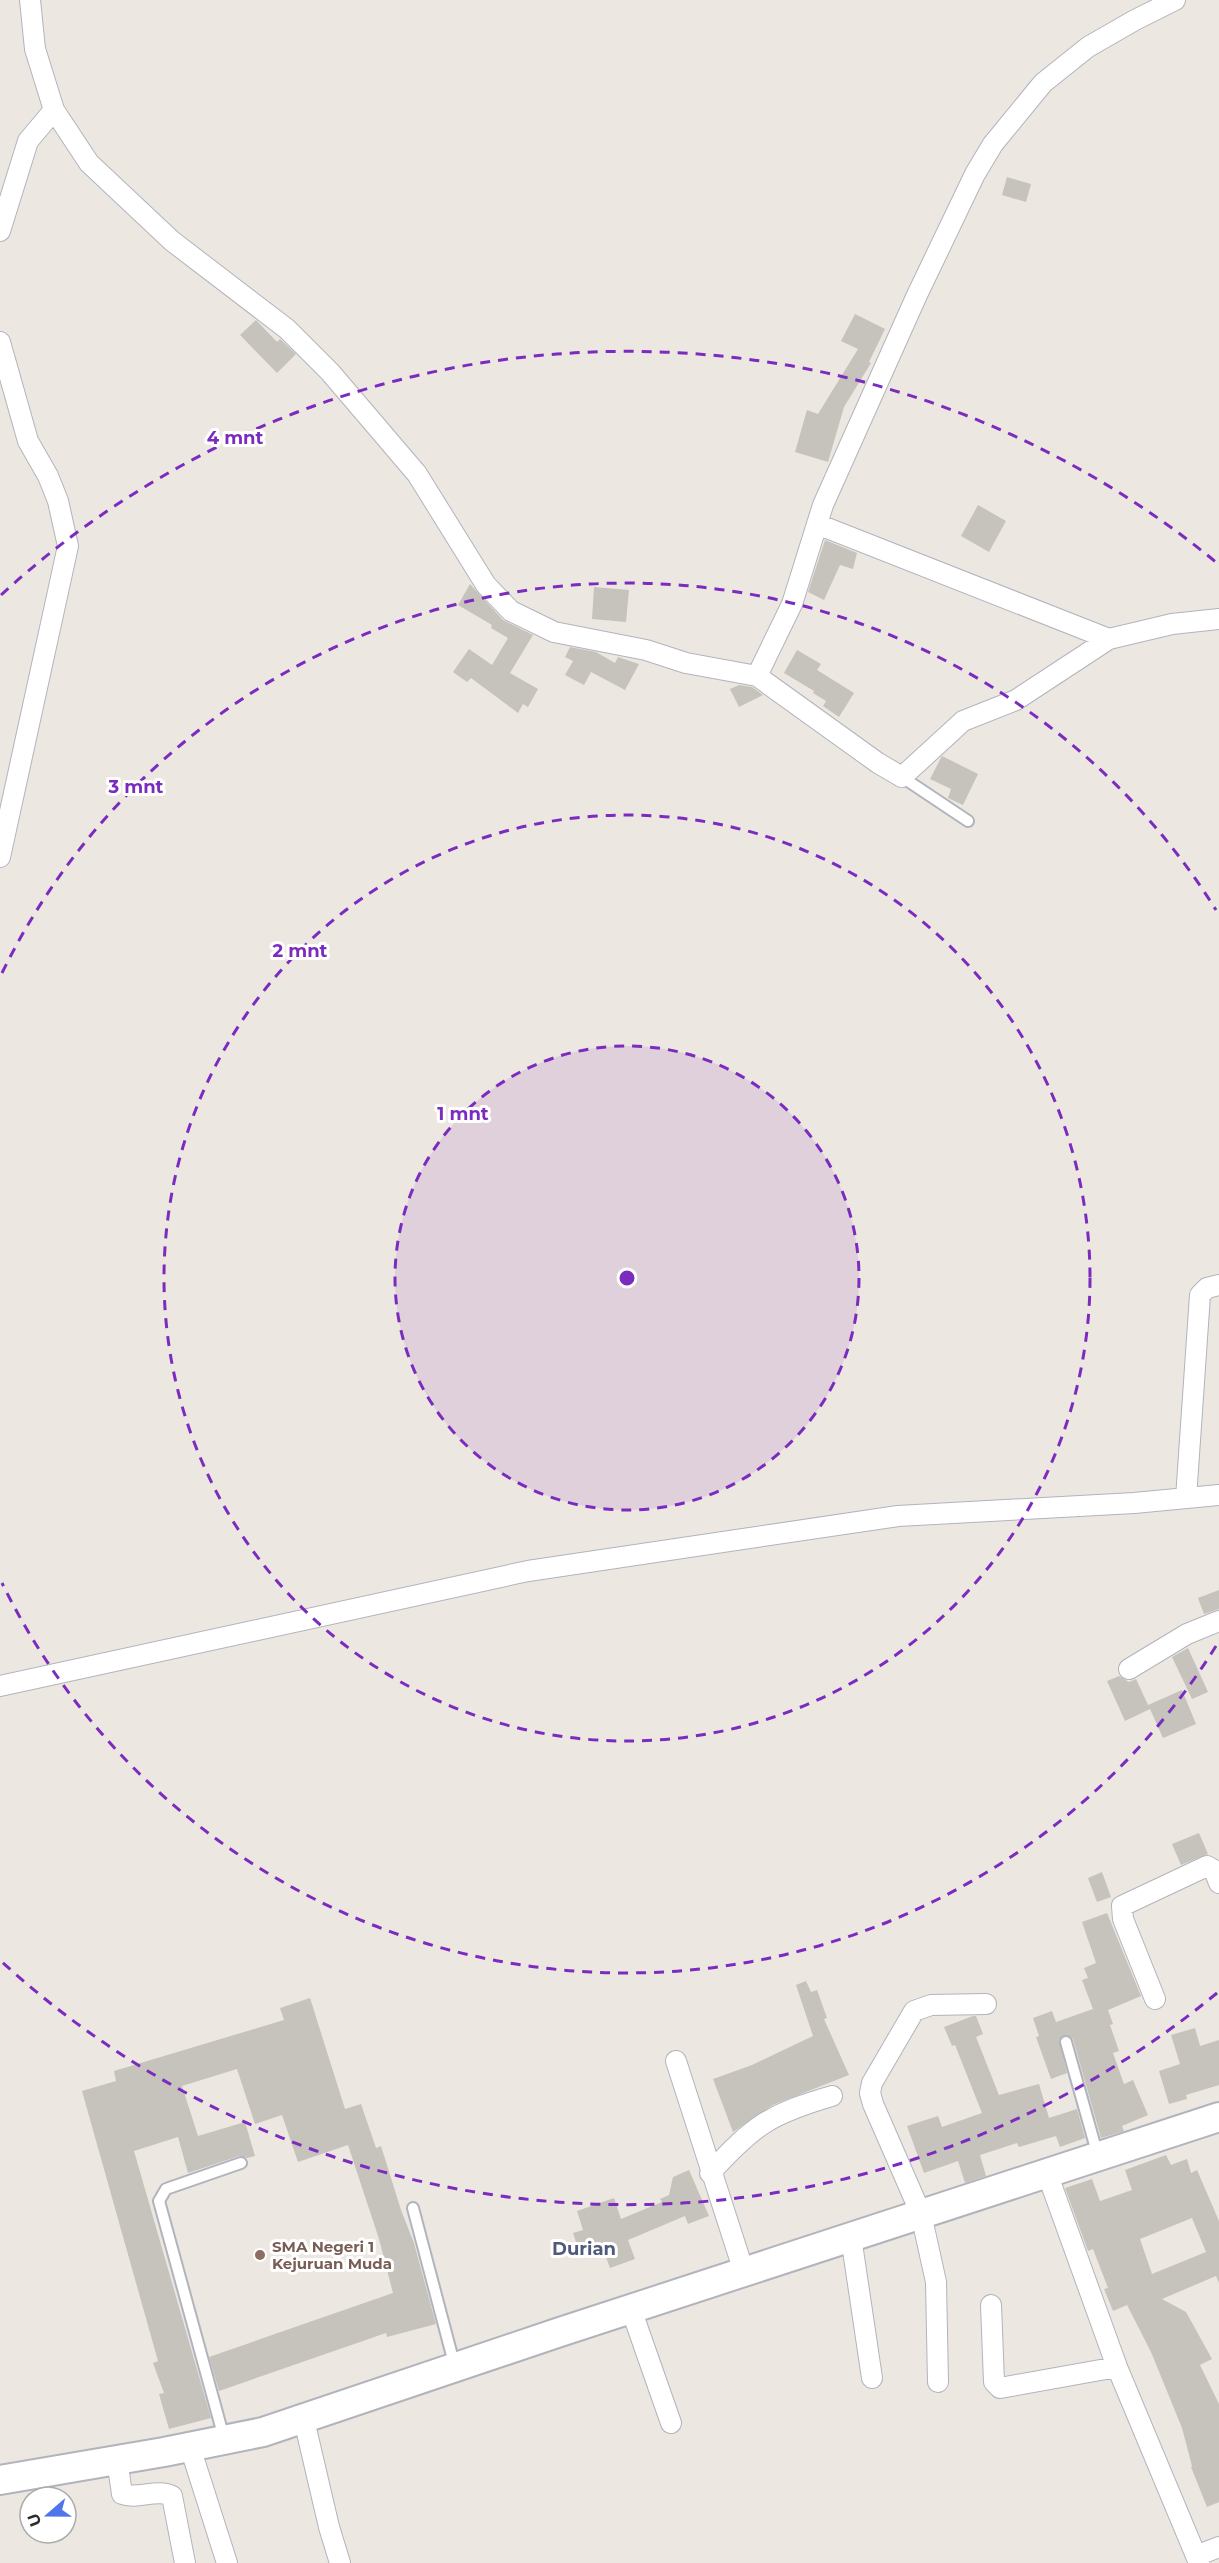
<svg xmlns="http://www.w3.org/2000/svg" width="1219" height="2563" font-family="Montserrat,sans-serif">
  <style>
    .building { fill: #c6c2bc; fill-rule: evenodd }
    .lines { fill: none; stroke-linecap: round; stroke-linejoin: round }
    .service-casing { stroke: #b1b4bc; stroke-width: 14 }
    .minor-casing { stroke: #b1b4bc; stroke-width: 22 }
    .secondary-casing { stroke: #b1b4bc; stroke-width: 32 }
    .service { stroke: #fff; stroke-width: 10 }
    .minor { stroke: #fff; stroke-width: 20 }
    .secondary { stroke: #fff; stroke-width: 28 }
    .ring { fill: none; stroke: #7b2cbf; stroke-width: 3; stroke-dasharray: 10 8 }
    .education-dot { fill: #8d6e63; stroke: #fff; stroke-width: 2 }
    .labels { text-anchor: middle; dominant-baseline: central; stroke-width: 6; stroke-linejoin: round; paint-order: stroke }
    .education-label { font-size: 15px; font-weight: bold; fill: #785e54; stroke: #fff; text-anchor: start }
    .quarter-label { font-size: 18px; font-weight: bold; fill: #505a7b; stroke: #fff }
    .centre { fill: #7b2cbf; stroke: #fff; stroke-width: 3 }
    .ring-label { font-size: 18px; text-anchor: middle; font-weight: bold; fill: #7b2cbf; stroke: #fff; stroke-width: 6; stroke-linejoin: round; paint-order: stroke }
  </style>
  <rect width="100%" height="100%" fill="#ede7e1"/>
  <path class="building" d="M1007,177L1031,184L1026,202L1002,195Z
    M855,314L885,329L869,362L871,363L844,407L828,462L795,452L807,410L818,414L858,349L841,341Z
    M256,320L277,342L280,339L296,354L277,373L240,335Z
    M978,505L1006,521L989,552L961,536Z
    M825,540L857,553L853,569L840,565L824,600L808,592Z
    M470,584L503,620L533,635L510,673L538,689L528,707L523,704L518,713L471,678L467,682L453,672L469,649L492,665L508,638L491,628L492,625L458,605Z
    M594,587L629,590L626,622L592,619Z
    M570,647L596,652L615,663L618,657L639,664L625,690L591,672L584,685L565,675L573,661L565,657Z
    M797,650L821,664L817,670L854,693L839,717L823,706L826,701L813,693L814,691L784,673Z
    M739,685L752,687L763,695L739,707L730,689Z
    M942,756L978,774L963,805L948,798L951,789L930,779Z
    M1219,1590V1609L1204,1614L1198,1598Z
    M1188,1648L1208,1692L1192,1699L1172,1657Z
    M1119,1676L1129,1682L1136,1679L1149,1707L1148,1705L1182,1690L1196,1724L1163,1738L1150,1709L1125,1721L1107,1681Z
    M1199,1833L1208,1854L1181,1865L1172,1844Z
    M1102,1872L1111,1897L1097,1902L1088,1878Z
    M1107,1913L1141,1996L1108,2010L1113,2024L1110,2025L1119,2051L1113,2053L1124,2084L1133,2080L1148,2115L1122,2126L1124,2131L1101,2138L1073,2039L1065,2035L1059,2040L1067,2073L1051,2079L1036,2037L1039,2036L1033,2018L1052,2011L1056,2022L1093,2009L1082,1980L1088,1978L1084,1968L1096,1963L1082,1922Z
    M806,1981L811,1992L817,1990L827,2018L824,2019L849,2075L773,2105L733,2132L713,2079L752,2065L813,2036L796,1985Z
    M310,1998L345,2109L361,2104L376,2148L381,2146L401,2210L414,2243L436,2324L387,2337L386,2333L219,2391L209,2357L393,2293L379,2239L348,2145L298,2162L282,2115L255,2124L237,2069L182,2086L198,2136L245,2122L255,2156L247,2158L239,2156L188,2173L178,2137L134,2151L211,2418L169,2429L159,2394L164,2393L153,2363L158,2361L82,2091L116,2081L114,2071L284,2020L280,2008Z
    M973,2016H976L983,2034L976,2037L999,2095L1039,2084L1049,2118L1077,2109L1085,2138L1060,2147L1056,2136L1019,2147L1017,2143L980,2155L986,2176L965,2183L958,2161L924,2173L907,2126L938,2116L942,2127L982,2113L955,2045L952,2046L944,2027Z
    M1195,2028L1200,2046L1219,2040V2085L1186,2095L1187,2099L1169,2104L1159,2071L1180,2064L1171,2035Z
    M1166,2155L1171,2165L1187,2159L1191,2173L1197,2170L1219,2221V2283L1216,2276L1162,2299L1186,2312L1212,2359L1200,2365L1219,2404V2502L1207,2507L1191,2467L1192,2466L1182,2428L1151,2352L1127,2305L1113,2311L1104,2289L1108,2288L1093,2249L1088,2251L1065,2188L1092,2179L1100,2201L1132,2190L1125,2170ZM1192,2218L1206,2252L1152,2274L1140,2239Z
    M689,2170L709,2216L688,2224L685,2216L628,2240L635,2259L610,2268L603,2249L581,2257L573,2233L583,2230L577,2211L614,2198L621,2219L662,2202L660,2199L669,2195L673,2177Z"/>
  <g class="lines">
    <g class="service-casing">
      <path id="service" d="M902,777L968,821
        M1066,2042L1098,2156
        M413,2208L455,2367
        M224,2438L159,2201L166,2189L241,2163"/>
    </g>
    <g class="minor-casing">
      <path id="minor" d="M30,0L35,49L54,110L89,163L172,241L287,329L330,372L417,474L486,585L511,611L554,632L646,650L686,663L757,676L792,604L823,505L917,295L975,174L993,144L1043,83L1088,47L1135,20L1175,0
        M0,231L28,141L54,110
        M0,342L28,441L48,476L58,501L68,546L0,857
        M817,524L1109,639
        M757,676L878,763L902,777L963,721L1016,700L1109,639L1172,624L1219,619
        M1186,1498L1200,1295L1207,1288L1219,1285
        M1129,1669L1187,1634L1219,1621
        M0,1686L528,1571L898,1516L1134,1503L1219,1495
        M1155,1999L1123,1919L1122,1906L1207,1866L1214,1870L1219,1883
        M676,2061L744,2272
        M710,2173C754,2125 770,2114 832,2096
        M1047,2173L1117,2367L1199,2563
        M851,2237L872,2378
        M991,2305L994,2382L1000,2388L1117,2367
        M631,2309L671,2423
        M938,2382L936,2282L921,2214L873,2104L870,2093L872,2083L914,2011L931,2005L986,2004
        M304,2420L329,2527L340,2563
        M190,2447L227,2563
        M117,2459L122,2494C138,2500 157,2488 172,2496L185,2563
        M1196,2556L1219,2547"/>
    </g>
    <g class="secondary-casing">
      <path id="secondary" d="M0,2480L164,2452L263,2432L560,2332L1219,2117"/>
    </g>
    <use href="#service" class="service"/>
    <use href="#minor" class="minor"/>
    <use href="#secondary" class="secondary"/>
  </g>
  <circle cx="627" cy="1278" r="232" fill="#7b2cbf" fill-opacity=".12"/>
  <g class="ring">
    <circle cx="627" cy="1278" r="232"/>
    <circle cx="627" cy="1278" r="463"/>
    <path d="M1216 1646A695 695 0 0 1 2 1583M2 973A695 695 0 0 1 1216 910"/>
    <path d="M1217 1993A927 927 0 0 1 1 1961M1 595A927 927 0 0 1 1217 563"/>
  </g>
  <circle class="education-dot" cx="260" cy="2255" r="6"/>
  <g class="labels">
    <g class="education-label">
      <text x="272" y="2246">SMA Negeri 1<tspan x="272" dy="17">Kejuruan Muda</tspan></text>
    </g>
    <g class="quarter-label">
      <text x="584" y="2249">Durian</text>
    </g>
  </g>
  <circle cx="627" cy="1278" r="9" class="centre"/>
  <g class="ring-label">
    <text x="235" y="444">4 mnt</text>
    <text x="136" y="793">3 mnt</text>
    <text x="300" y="957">2 mnt</text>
    <text x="463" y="1120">1 mnt</text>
  </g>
  <g transform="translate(48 2515) rotate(250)"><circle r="28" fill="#ffffff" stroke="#ababab" stroke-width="1.5"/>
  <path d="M0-4.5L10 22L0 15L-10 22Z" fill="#4f74ec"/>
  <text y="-9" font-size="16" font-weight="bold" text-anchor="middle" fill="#2d2d2d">U</text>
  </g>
</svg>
